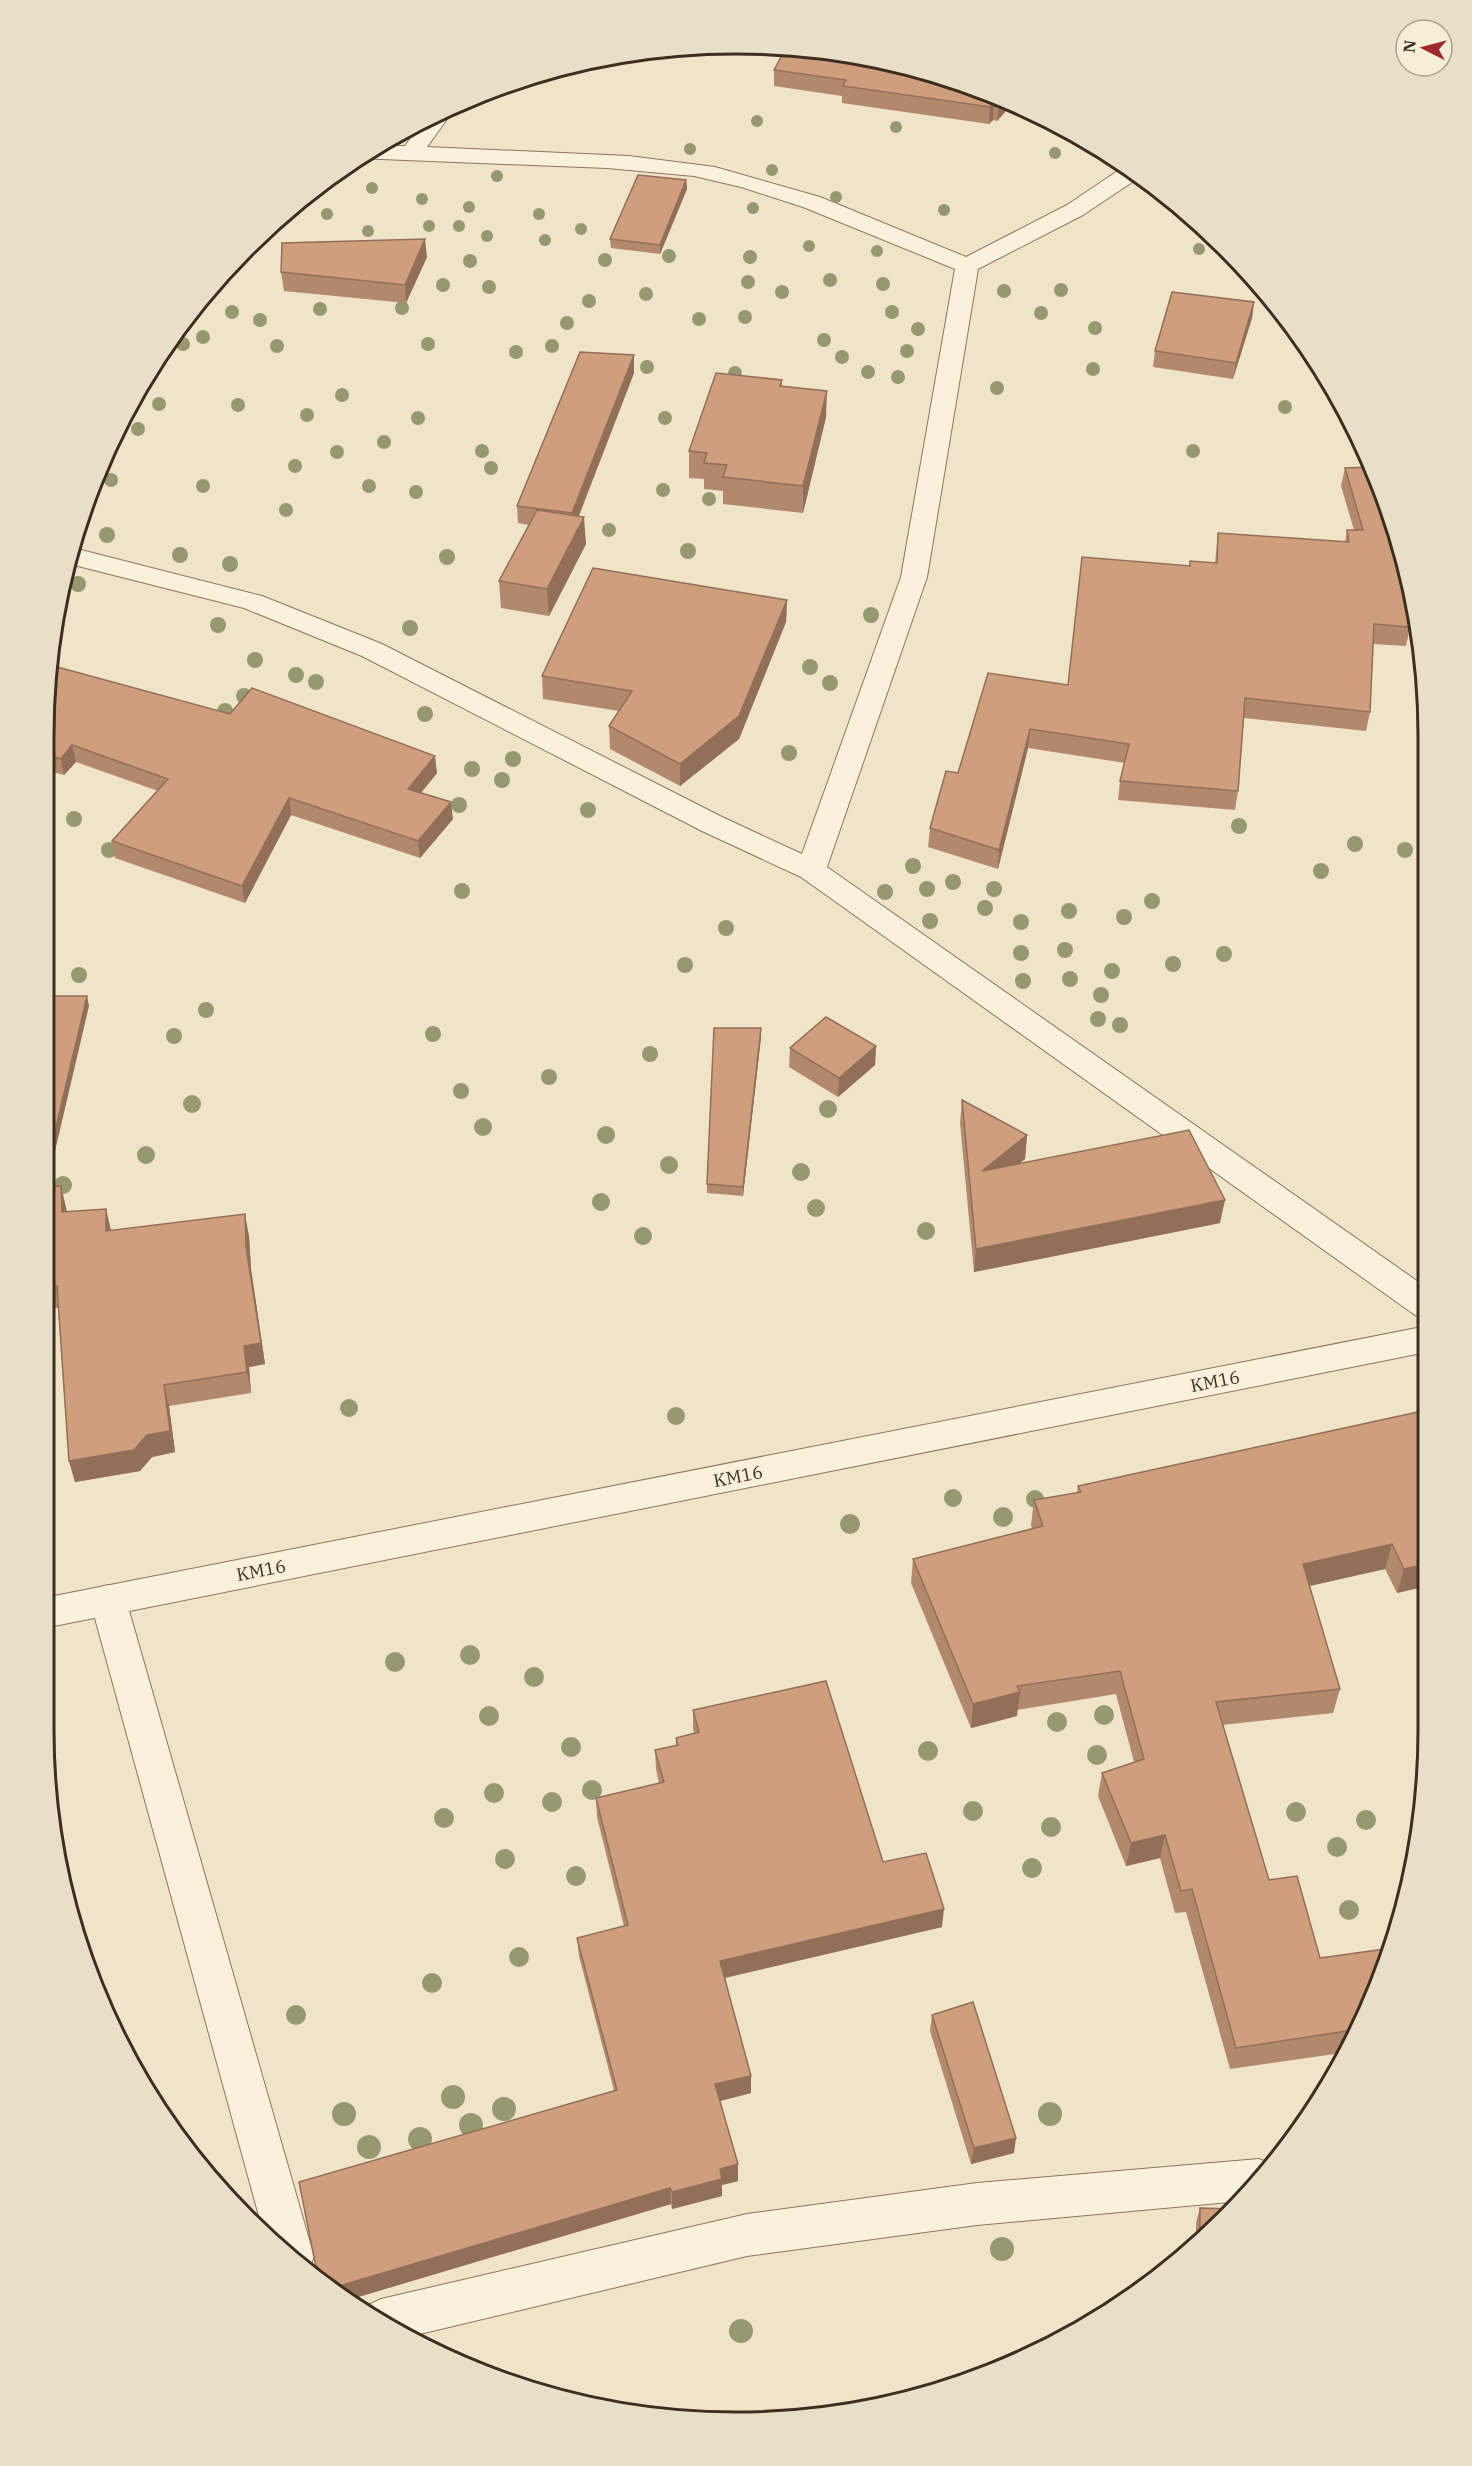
<svg xmlns="http://www.w3.org/2000/svg" width="1472" height="2466" font-family="'IBM Plex Serif',serif">
  <style>
    .lines { fill: none; stroke-linecap: round; stroke-linejoin: round }
    .minor-casing { stroke: #8d765c; stroke-width: 2 }
    .tertiary-casing { stroke: #8d765c; stroke-width: 2 }
    .minor { fill: #faf1dc; fill-rule: evenodd }
    .tertiary { fill: #faf1dc; fill-rule: evenodd }
    .tree { fill: #96986f }
    .wall { fill: #b2896c }
    .shaded-wall { fill: #916f58 }
    .building { fill: #cf9f7d; stroke: #916f58; stroke-width: 1.5 }
    .labels { text-anchor: middle; dominant-baseline: central; stroke-width: 4.5; stroke-linejoin: round; paint-order: stroke }
    .street-label { font-size: 18px; fill: #3d2e20; stroke: #f7eed8 }
    .rim { fill: none; stroke: #3d2e20; stroke-width: 3 }
  </style>
  <rect width="100%" height="100%" fill="#f0e4c8"/>
  <g class="lines">
    <g class="minor-casing">
      <path id="minor" d="M449,108L452,112L427,147L629,156L715,167L820,197L966,257L1067,205L1125,166L1140,177L1083,215L978,269L927,577L827,867L1427,1288V1319L1415,1315L801,877L702,831L362,656L244,608L70,564L73,548L262,596L382,644L722,817L802,854L901,577L955,269L803,207L741,187L694,176L607,168L356,158L378,146H405L422,122Z
        M108,1585L121,1589L126,1600L314,2257L307,2272L262,2227L90,1600L95,1589Z
        M1259,2159L1272,2164L1241,2201L977,2225L747,2256L407,2337L364,2310L366,2306L381,2299L747,2214L977,2183Z"/>
    </g>
    <g class="tertiary-casing">
      <path id="tertiary" d="M1427,1326V1352L49,1627V1597Z"/>
    </g>
    <use href="#minor" class="minor"/>
    <use href="#tertiary" class="tertiary"/>
  </g>
  <g class="tree">
    <circle cx="757" cy="121" r="6"/>
    <circle cx="896" cy="127" r="6"/>
    <circle cx="690" cy="149" r="6"/>
    <circle cx="1055" cy="153" r="6"/>
    <circle cx="772" cy="170" r="6"/>
    <circle cx="497" cy="176" r="6"/>
    <circle cx="372" cy="188" r="6"/>
    <circle cx="836" cy="197" r="6"/>
    <circle cx="422" cy="199" r="6"/>
    <circle cx="469" cy="207" r="6"/>
    <circle cx="753" cy="208" r="6"/>
    <circle cx="944" cy="210" r="6"/>
    <circle cx="327" cy="214" r="6"/>
    <circle cx="539" cy="214" r="6"/>
    <circle cx="429" cy="226" r="6"/>
    <circle cx="459" cy="226" r="6"/>
    <circle cx="581" cy="229" r="6"/>
    <circle cx="368" cy="231" r="6"/>
    <circle cx="487" cy="236" r="6"/>
    <circle cx="545" cy="240" r="6"/>
    <circle cx="809" cy="246" r="6"/>
    <circle cx="1199" cy="249" r="6"/>
    <circle cx="877" cy="251" r="6"/>
    <circle cx="669" cy="256" r="7"/>
    <circle cx="750" cy="257" r="7"/>
    <circle cx="605" cy="260" r="7"/>
    <circle cx="470" cy="261" r="7"/>
    <circle cx="830" cy="280" r="7"/>
    <circle cx="748" cy="282" r="7"/>
    <circle cx="883" cy="284" r="7"/>
    <circle cx="443" cy="285" r="7"/>
    <circle cx="489" cy="287" r="7"/>
    <circle cx="1061" cy="290" r="7"/>
    <circle cx="1004" cy="291" r="7"/>
    <circle cx="782" cy="292" r="7"/>
    <circle cx="646" cy="294" r="7"/>
    <circle cx="589" cy="301" r="7"/>
    <circle cx="402" cy="308" r="7"/>
    <circle cx="320" cy="309" r="7"/>
    <circle cx="232" cy="312" r="7"/>
    <circle cx="892" cy="312" r="7"/>
    <circle cx="1041" cy="313" r="7"/>
    <circle cx="745" cy="317" r="7"/>
    <circle cx="699" cy="319" r="7"/>
    <circle cx="260" cy="320" r="7"/>
    <circle cx="567" cy="323" r="7"/>
    <circle cx="1095" cy="328" r="7"/>
    <circle cx="918" cy="329" r="7"/>
    <circle cx="203" cy="337" r="7"/>
    <circle cx="824" cy="340" r="7"/>
    <circle cx="183" cy="344" r="7"/>
    <circle cx="428" cy="344" r="7"/>
    <circle cx="277" cy="346" r="7"/>
    <circle cx="552" cy="346" r="7"/>
    <circle cx="907" cy="351" r="7"/>
    <circle cx="516" cy="352" r="7"/>
    <circle cx="842" cy="357" r="7"/>
    <circle cx="647" cy="367" r="7"/>
    <circle cx="1093" cy="369" r="7"/>
    <circle cx="868" cy="372" r="7"/>
    <circle cx="735" cy="373" r="7"/>
    <circle cx="898" cy="377" r="7"/>
    <circle cx="997" cy="388" r="7"/>
    <circle cx="342" cy="395" r="7"/>
    <circle cx="159" cy="404" r="7"/>
    <circle cx="238" cy="405" r="7"/>
    <circle cx="1285" cy="407" r="7"/>
    <circle cx="307" cy="415" r="7"/>
    <circle cx="418" cy="418" r="7"/>
    <circle cx="665" cy="418" r="7"/>
    <circle cx="138" cy="429" r="7"/>
    <circle cx="384" cy="442" r="7"/>
    <circle cx="482" cy="451" r="7"/>
    <circle cx="1193" cy="451" r="7"/>
    <circle cx="337" cy="452" r="7"/>
    <circle cx="295" cy="466" r="7"/>
    <circle cx="491" cy="468" r="7"/>
    <circle cx="111" cy="480" r="7"/>
    <circle cx="203" cy="486" r="7"/>
    <circle cx="369" cy="486" r="7"/>
    <circle cx="663" cy="490" r="7"/>
    <circle cx="416" cy="492" r="7"/>
    <circle cx="709" cy="499" r="7"/>
    <circle cx="286" cy="510" r="7"/>
    <circle cx="609" cy="530" r="7"/>
    <circle cx="107" cy="535" r="8"/>
    <circle cx="688" cy="551" r="8"/>
    <circle cx="180" cy="555" r="8"/>
    <circle cx="447" cy="557" r="8"/>
    <circle cx="230" cy="564" r="8"/>
    <circle cx="78" cy="584" r="8"/>
    <circle cx="871" cy="615" r="8"/>
    <circle cx="218" cy="625" r="8"/>
    <circle cx="410" cy="628" r="8"/>
    <circle cx="255" cy="660" r="8"/>
    <circle cx="810" cy="667" r="8"/>
    <circle cx="296" cy="675" r="8"/>
    <circle cx="316" cy="682" r="8"/>
    <circle cx="830" cy="683" r="8"/>
    <circle cx="244" cy="696" r="8"/>
    <circle cx="225" cy="711" r="8"/>
    <circle cx="425" cy="714" r="8"/>
    <circle cx="789" cy="753" r="8"/>
    <circle cx="513" cy="759" r="8"/>
    <circle cx="472" cy="769" r="8"/>
    <circle cx="502" cy="780" r="8"/>
    <circle cx="459" cy="805" r="8"/>
    <circle cx="588" cy="810" r="8"/>
    <circle cx="74" cy="819" r="8"/>
    <circle cx="1239" cy="826" r="8"/>
    <circle cx="1355" cy="844" r="8"/>
    <circle cx="109" cy="850" r="8"/>
    <circle cx="1405" cy="850" r="8"/>
    <circle cx="913" cy="866" r="8"/>
    <circle cx="1321" cy="871" r="8"/>
    <circle cx="953" cy="882" r="8"/>
    <circle cx="927" cy="889" r="8"/>
    <circle cx="994" cy="889" r="8"/>
    <circle cx="462" cy="891" r="8"/>
    <circle cx="885" cy="892" r="8"/>
    <circle cx="1152" cy="901" r="8"/>
    <circle cx="985" cy="908" r="8"/>
    <circle cx="1069" cy="911" r="8"/>
    <circle cx="1124" cy="917" r="8"/>
    <circle cx="930" cy="921" r="8"/>
    <circle cx="1021" cy="922" r="8"/>
    <circle cx="726" cy="928" r="8"/>
    <circle cx="1065" cy="950" r="8"/>
    <circle cx="1021" cy="953" r="8"/>
    <circle cx="1224" cy="954" r="8"/>
    <circle cx="1173" cy="964" r="8"/>
    <circle cx="685" cy="965" r="8"/>
    <circle cx="1112" cy="971" r="8"/>
    <circle cx="79" cy="975" r="8"/>
    <circle cx="1070" cy="979" r="8"/>
    <circle cx="1023" cy="981" r="8"/>
    <circle cx="1101" cy="995" r="8"/>
    <circle cx="206" cy="1010" r="8"/>
    <circle cx="1098" cy="1019" r="8"/>
    <circle cx="1120" cy="1025" r="8"/>
    <circle cx="433" cy="1034" r="8"/>
    <circle cx="174" cy="1036" r="8"/>
    <circle cx="650" cy="1054" r="8"/>
    <circle cx="549" cy="1077" r="8"/>
    <circle cx="461" cy="1091" r="8"/>
    <circle cx="192" cy="1104" r="9"/>
    <circle cx="828" cy="1109" r="9"/>
    <circle cx="483" cy="1127" r="9"/>
    <circle cx="606" cy="1135" r="9"/>
    <circle cx="146" cy="1155" r="9"/>
    <circle cx="669" cy="1165" r="9"/>
    <circle cx="801" cy="1172" r="9"/>
    <circle cx="63" cy="1185" r="9"/>
    <circle cx="601" cy="1202" r="9"/>
    <circle cx="816" cy="1208" r="9"/>
    <circle cx="926" cy="1231" r="9"/>
    <circle cx="643" cy="1236" r="9"/>
    <circle cx="349" cy="1408" r="9"/>
    <circle cx="676" cy="1416" r="9"/>
    <circle cx="953" cy="1498" r="9"/>
    <circle cx="1035" cy="1499" r="9"/>
    <circle cx="1003" cy="1517" r="10"/>
    <circle cx="850" cy="1524" r="10"/>
    <circle cx="470" cy="1655" r="10"/>
    <circle cx="395" cy="1662" r="10"/>
    <circle cx="534" cy="1677" r="10"/>
    <circle cx="1104" cy="1715" r="10"/>
    <circle cx="489" cy="1716" r="10"/>
    <circle cx="1057" cy="1722" r="10"/>
    <circle cx="571" cy="1747" r="10"/>
    <circle cx="928" cy="1751" r="10"/>
    <circle cx="1097" cy="1755" r="10"/>
    <circle cx="592" cy="1790" r="10"/>
    <circle cx="494" cy="1793" r="10"/>
    <circle cx="552" cy="1802" r="10"/>
    <circle cx="973" cy="1811" r="10"/>
    <circle cx="1296" cy="1812" r="10"/>
    <circle cx="444" cy="1818" r="10"/>
    <circle cx="1366" cy="1820" r="10"/>
    <circle cx="1051" cy="1827" r="10"/>
    <circle cx="1337" cy="1847" r="10"/>
    <circle cx="505" cy="1859" r="10"/>
    <circle cx="1032" cy="1868" r="10"/>
    <circle cx="576" cy="1876" r="10"/>
    <circle cx="1349" cy="1910" r="10"/>
    <circle cx="519" cy="1957" r="10"/>
    <circle cx="432" cy="1983" r="10"/>
    <circle cx="296" cy="2015" r="10"/>
    <circle cx="453" cy="2097" r="12"/>
    <circle cx="504" cy="2109" r="12"/>
    <circle cx="344" cy="2114" r="12"/>
    <circle cx="1050" cy="2114" r="12"/>
    <circle cx="471" cy="2125" r="12"/>
    <circle cx="420" cy="2139" r="12"/>
    <circle cx="369" cy="2147" r="12"/>
    <circle cx="1002" cy="2249" r="12"/>
    <circle cx="741" cy="2331" r="12"/>
  </g>
  <path class="wall" d="M774,70L1001,96L1016,104L1013,103L997,121L993,120L989,124L842,103V96L774,86Z
    M686,180L687,189L660,254L611,248L610,239Z
    M427,257L406,303L284,291L281,272Z
    M1254,302L1252,318L1233,379L1153,367L1155,351Z
    M634,373L579,516L586,544L549,616L501,608L499,581L529,525L518,523L517,506Z
    M782,380V387L826,417L803,513L723,504V491L704,489V479L689,478V451Z
    M1345,468L1392,514L1412,617H1410V627L1406,646L1373,644L1370,712L1366,731L1244,718L1238,791L1235,810L1118,800L1120,781L1125,763L1028,748L998,869L928,847L930,828L958,773L1068,685L1190,566L1215,563L1218,533L1345,542L1347,530H1354L1341,486Z
    M787,600L786,622L739,739L680,786L610,749L609,726L619,711L543,699L542,676Z
    M45,690L437,773L421,793L453,819L420,858L291,815L245,903L115,858L112,841L158,791L76,762L64,775L45,770Z
    M761,1028V1037L743,1196L707,1193V1184Z
    M876,1046L875,1065L838,1097L789,1067L790,1048Z
    M962,1100L1027,1135L1025,1159L1019,1164L1220,1223L974,1272L960,1123Z
    M61,1186L67,1212L111,1231L249,1236L251,1269L265,1364L249,1367L251,1393L169,1406L175,1452L152,1457L140,1471L75,1482L69,1461L58,1308H47V1187Z
    M1427,1410V1586L1397,1593L1385,1569L1309,1586L1340,1689L1333,1713L1222,1725L1269,1880L1320,1958L1392,1953L1342,2053L1230,2069L1186,1912L1175,1913L1160,1858L1126,1866L1098,1796L1102,1773L1134,1762L1116,1694L1017,1710V1716L971,1728L911,1583L913,1559L1032,1529L1031,1525L1034,1500L1077,1493L1078,1486Z
    M693,1710L883,1862L942,1927L724,1978L751,2093L720,2101L738,2164V2181L722,2185V2196L672,2209L671,2204L348,2300L319,2282L614,2090L579,1956L577,1938L624,1926L597,1817L596,1798L659,1783L656,1769L655,1750L676,1745V1738L694,1733L693,1729Z
    M932,2015L1014,2153L971,2164L930,2031Z
    M1200,2208L1226,2219L1196,2246V2223Z"/>
  <path class="shaded-wall" d="M1004,98L1013,103L997,121L999,104Z
    M994,103L993,120L989,124L990,107Z
    M686,180L687,189L660,254V245Z
    M425,239L427,257L406,303L405,285Z
    M1254,302L1252,318L1233,379L1236,363Z
    M634,355V373L573,530L572,513Z
    M827,391L826,417L803,513V486Z
    M584,517L586,544L549,616L547,589Z
    M787,600L786,622L739,739L680,786V764Z
    M1030,729L1028,748L998,869L999,850Z
    M72,745L76,762L64,775L61,759Z
    M435,756L437,773L410,806L408,789Z
    M289,798L291,815L245,903L242,886Z
    M451,802L453,819L420,858L418,841Z
    M87,996L89,1006L48,1181L47,1165Z
    M761,1028V1037L743,1196V1187Z
    M876,1046L875,1065L838,1097L839,1078Z
    M1027,1135L1025,1159L980,1194L982,1171Z
    M61,1186L66,1208L68,1234L62,1212Z
    M1225,1200L1220,1223L974,1272L976,1249Z
    M106,1209L111,1230L106,1231Z
    M245,1214L249,1236L251,1269L265,1364L249,1367L251,1393L247,1372L244,1346Z
    M164,1385L169,1406L175,1452L152,1457L140,1471L75,1482L69,1461Z
    M1392,1544L1385,1569L1296,1589L1303,1564Z
    M1427,1564V1586L1397,1593L1404,1569Z
    M1020,1692L1017,1716L971,1728L973,1704Z
    M1165,1835L1160,1858L1126,1866L1131,1843Z
    M944,1909L942,1927L720,1979V1961Z
    M751,2076V2093L716,2102L715,2084Z
    M1016,2138L1014,2153L971,2164L974,2148Z
    M738,2164V2181L722,2185V2196L672,2209V2192L720,2169Z
    M670,2188L671,2204L348,2300L329,2289Z"/>
  <path class="building" d="M786,48L871,57L1004,98L999,104L994,103L990,107L843,86L846,80L774,70Z
    M638,175L686,180L660,245L610,239Z
    M425,239L405,285L281,272L282,243Z
    M1172,292L1254,302L1236,363L1155,351Z
    M580,352L634,355L572,513L517,506Z
    M716,373L782,380L780,386L827,391L803,486L723,477L727,465L704,463L707,453L689,451Z
    M1371,467L1392,514L1410,604V627L1374,624L1370,712L1245,698L1238,791L1120,781L1129,744L1030,729L999,850L930,828L946,771L958,773L988,673L1068,685L1082,557L1190,566V561L1217,563L1218,533L1349,542L1347,530H1363L1345,468Z
    M537,510L584,517L547,589L499,581Z
    M593,568L787,600L739,716L680,764L609,726L632,691L542,676Z
    M50,665L230,714L252,688L435,756L408,789L451,802L418,841L289,798L242,886L112,841L168,779L72,745L61,759L45,754V690Z
    M46,996H87L47,1165Z
    M826,1017L876,1046L839,1078L790,1048Z
    M714,1028H761L743,1187L707,1184Z
    M962,1100L1027,1135L982,1171L1189,1130L1225,1200L976,1249Z
    M61,1186L62,1212L106,1209V1231L245,1214L246,1247L261,1343L244,1346L247,1372L164,1385L170,1431L147,1435L134,1450L69,1461L57,1286H47V1187Z
    M1427,1410V1564L1404,1569L1392,1544L1303,1564L1340,1689L1216,1702L1269,1880L1297,1876L1320,1958L1393,1948L1392,1953L1353,2030L1236,2048L1192,1889L1181,1891L1165,1835L1131,1843L1102,1773L1144,1759L1120,1671L1017,1686L1020,1692L973,1704L913,1559L1043,1526L1034,1500L1081,1492L1078,1486Z
    M826,1681L883,1862L926,1853L944,1909L720,1961L751,2076L715,2084L738,2164L720,2169L722,2179L672,2192L670,2188L329,2289L319,2282L299,2182L617,2090L577,1938L628,1925L596,1798L664,1782L655,1750L678,1745L676,1738L699,1732L693,1710Z
    M973,2002L1016,2138L974,2148L932,2015Z
    M1200,2208L1234,2209L1226,2219L1200,2242Z"/>
  <g class="labels">
    <g class="street-label">
      <text transform="translate(1215 1381) rotate(-11)">KM16</text>
      <text transform="translate(738 1476) rotate(-11)">KM16</text>
      <text transform="translate(261 1570) rotate(-11)">KM16</text>
    </g>
  </g>
  <path d="M0 0H1472V2466H0ZM736 54H736A682 682 0 0 1 1418 736V1730A682 682 0 0 1 736 2412H736A682 682 0 0 1 54 1730V736A682 682 0 0 1 736 54Z" fill="#e8dfc9" fill-rule="evenodd"/>
  <path class="rim" d="M736 54H736A682 682 0 0 1 1418 736V1730A682 682 0 0 1 736 2412H736A682 682 0 0 1 54 1730V736A682 682 0 0 1 736 54Z"/>
  <g transform="translate(1424 48) rotate(276)"><circle r="28" fill="#f7eed8" stroke="#ada18e" stroke-width="1.5"/>
  <path d="M0-4.5L10 22L0 15L-10 22Z" fill="#9e2a2b"/>
  <text y="-9" font-size="16" font-weight="bold" text-anchor="middle" fill="#3d2e20">N</text>
  </g>
</svg>
